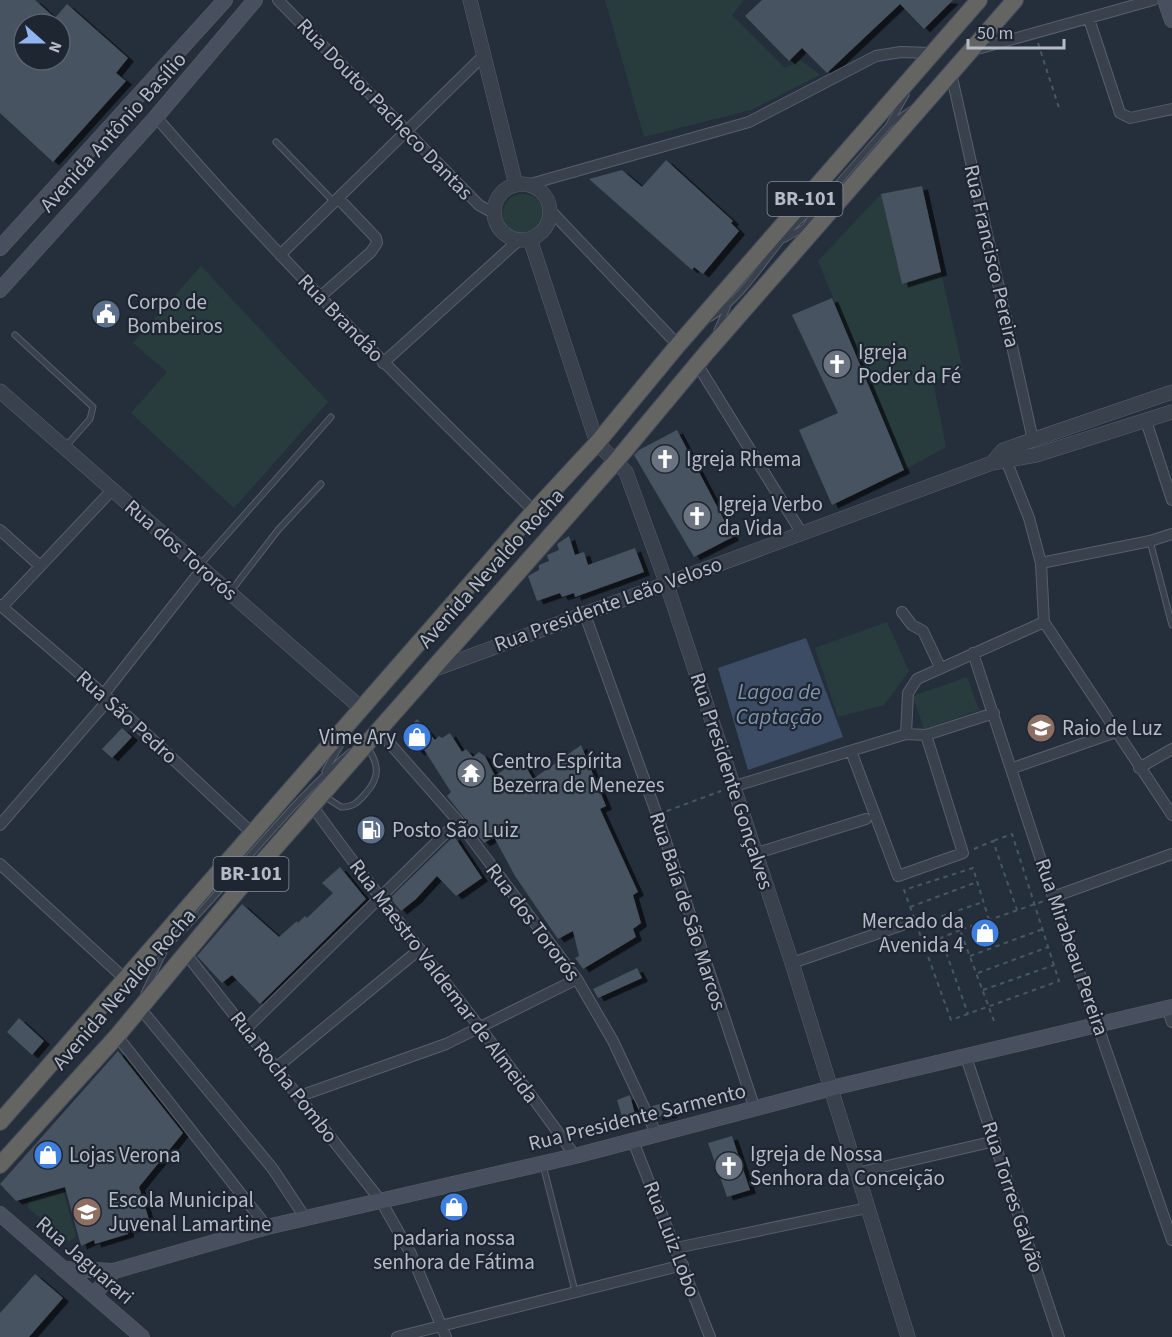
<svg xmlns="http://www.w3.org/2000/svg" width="1172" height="1337" font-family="'Source Sans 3',sans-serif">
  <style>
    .green { fill: #283c3e }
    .water { fill: #3c4c64 }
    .building { fill: #475260; fill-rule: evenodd; filter: url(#shadow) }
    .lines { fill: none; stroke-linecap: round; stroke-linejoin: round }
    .service-casing { stroke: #575f6a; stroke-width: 7 }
    .minor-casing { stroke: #575f6a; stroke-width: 12 }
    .tertiary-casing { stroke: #575f6a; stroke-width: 15 }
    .secondary-casing { stroke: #575f6a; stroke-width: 16 }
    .trunk-casing { stroke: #444c57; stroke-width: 18 }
    .path { stroke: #47595c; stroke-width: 2; stroke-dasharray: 4.5 4.5; stroke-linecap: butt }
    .service { stroke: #39414c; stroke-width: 5 }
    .minor { stroke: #39414c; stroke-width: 10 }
    .tertiary { stroke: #39414c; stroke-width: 14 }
    .secondary { stroke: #48505f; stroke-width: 15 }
    .trunk { stroke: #646462; stroke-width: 16 }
    .labels { text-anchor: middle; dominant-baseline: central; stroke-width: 4.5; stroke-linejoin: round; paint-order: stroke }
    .shield { fill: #1e2631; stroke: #888f9a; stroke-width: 1.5 }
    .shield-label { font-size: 20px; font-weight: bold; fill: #b5bcc7 }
    .street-label { font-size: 21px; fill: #b5bcc7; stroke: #1e2631 }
    .poi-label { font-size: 21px; fill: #b5bcc7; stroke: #1e2631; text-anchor: start }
    .water-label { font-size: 22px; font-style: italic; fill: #7f92ad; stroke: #1e2631 }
  </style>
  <defs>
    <filter id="shadow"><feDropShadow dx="6" dy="3.5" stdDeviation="0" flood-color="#0009"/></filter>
  </defs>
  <rect width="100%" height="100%" fill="#252f3c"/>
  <path class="green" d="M605,0H744L732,15L785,68L801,60L820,75L751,110L644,137Z
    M881,194L902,284L941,272L963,370L933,381L946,447L904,470L818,261Z
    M502 215a21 21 0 1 1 42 0a21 21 0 1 1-42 0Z
    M201,266L328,402L234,508L131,413L167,372L133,343Z
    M887,622L909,671L884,705L838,717L815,648Z
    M967,677L979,710L924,729L913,696Z
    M63,1190L76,1236L69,1242L28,1208L29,1199Z"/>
  <path class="water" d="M806,638L843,737L748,770L718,668Z"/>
  <path class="building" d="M0,0H35L55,18L67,4L128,58L116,73L126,81L53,162L0,113ZM24,24H60V60H24Z
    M762,0H953L924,29L900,4L827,73L802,48L789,61L745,16Z
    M666,160L733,221L731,223L739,231L703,274L694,267L692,270L589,179L622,170L642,187Z
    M922,186L941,272L902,284L881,194Z
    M832,298L904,470L832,505L799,430L838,413L792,315Z
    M677,430L733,537L694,557L634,455L639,450Z
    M569,536L575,555L584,552L588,565L635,548L644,572L575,597L574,593L562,597L560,593L537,601L528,576L539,570V565L549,561L547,555L559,550L557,544Z
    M417,719L435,740L439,736L442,738L450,733L462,752L466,749L473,757L479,752L485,756L495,776L521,758L533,779L581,745L606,806L600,809L638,892L633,895L641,923L633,929L636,937L583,969L575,958L579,956L573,931L558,939L515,876L494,837L484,843L447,796L451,792L423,748L419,752L402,736Z
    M122,728L132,737L112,758L102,749Z
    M454,836L482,878L456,896L437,876L416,899L401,911L390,898Z
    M340,867L366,899L260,1004L232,975L222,983L197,956L242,904L279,937L297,921L298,923L305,916L307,918L333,893L322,883Z
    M637,968L642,978L598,998L593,989Z
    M19,1018L44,1041L32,1055L7,1032Z
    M118,1051L183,1133L139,1187L150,1223L128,1230V1234L95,1244L94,1240L81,1246L65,1187L16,1201L0,1184Z
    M630,1095L636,1118L624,1123L617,1100Z
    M668,1102L672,1114L657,1117L652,1106Z
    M732,1136L750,1190L727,1197L708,1143Z
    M35,1274L63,1298L29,1337H0V1313Z"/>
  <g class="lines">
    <g class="service-casing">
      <path id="service" d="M890,123L906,95
        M276,142L334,202
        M785,239L805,227L817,207L889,125L910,110
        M711,318C754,290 774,237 815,208
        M717,330L727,308
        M15,335L93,407L90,419L66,446
        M1150,541L1172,625
        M199,566L331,417
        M231,591L278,530L321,484
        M325,771L345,738
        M324,796L341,807C354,807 358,802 366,793C380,777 379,765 368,748
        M152,960C223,896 277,814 350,752
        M144,993L165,950
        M543,1165L575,1291"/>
    </g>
    <g class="minor-casing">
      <path id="minor" d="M278,0L479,205L495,214
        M1089,19L1120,113L1130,118L1172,109
        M970,51L1153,0
        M951,73L1033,440
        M156,117C275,255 404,384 534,511
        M527,185L749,122L876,56L901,52L932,53
        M550,210L678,345
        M280,255L483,56
        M321,296L371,252L377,243L376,238L338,198
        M383,363L519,240
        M697,364L801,532
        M1146,421L1172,500
        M1004,455L1029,518L1041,563L1044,622L1172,815
        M0,530L40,566
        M1041,563L1150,541L1172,534
        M0,605L109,699L252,833
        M2,607L112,490
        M584,612L657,815L755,1109
        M902,612L912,625L923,631L940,667
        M973,653L1053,897L1172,1240
        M103,695L202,569
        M378,730L458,821L577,979L613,1041L657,1135
        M906,734L908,693L917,679L1044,622
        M851,751L898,876L963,853L926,735
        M1013,768L1116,732
        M1139,768L1172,749
        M735,786L906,734L926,735L994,713
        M313,807C398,925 491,1037 575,1156
        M0,825L109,699
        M757,853L866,819
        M0,864L125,979
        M1053,897L1172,854
        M186,954L381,1201L411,1254L446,1337
        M792,963L902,925
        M140,1008L273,1169L306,1219
        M1167,1008L1172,1022
        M246,1029L458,821
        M117,1036L267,1227
        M966,1057L1059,1337
        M277,1067L420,949
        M300,1096L446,1044L577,979
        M633,1141L710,1337
        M857,1173L995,1141
        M676,1248L867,1208
        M397,1337L683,1265"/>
    </g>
    <g class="tertiary-casing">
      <path id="tertiary" d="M470,0L516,185
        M494 212a28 28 0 1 1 56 0a28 28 0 1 1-56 0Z
        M530,239L597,443L626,472L666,582L792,963L908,1337
        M0,391L361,708
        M992,463L1003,450L1172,392
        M430,671L992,463L1036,455L1172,412"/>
    </g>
    <g class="secondary-casing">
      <path id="secondary" d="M1165,0L1172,20
        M0,248L225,0
        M0,290L156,117L255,0
        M0,1214L142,1337
        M63,1269L114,1271L267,1227L575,1156L832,1088L1172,1007
        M94,1295L114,1271"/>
    </g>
    <g class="trunk-casing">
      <path id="trunk" d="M0,1122L534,511L597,443L678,345L979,0
        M0,1165L117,1036L250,876L617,460L707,352L1015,0"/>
    </g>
    <path class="path" d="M1038,43L1060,111
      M667,811L721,791
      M974,849L993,841L1017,910
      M910,907L977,882
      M989,920L973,868L904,890L951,1020L1059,981L1012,834L993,841
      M916,925L983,902
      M960,930L941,938L968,1014
      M924,943L941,938
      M970,956L1043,929
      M978,973L1048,947
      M983,990L1054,965
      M994,1021L960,930L1044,901"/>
    <use href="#service" class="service"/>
    <use href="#minor" class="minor"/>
    <use href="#tertiary" class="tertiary"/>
    <use href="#secondary" class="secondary"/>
    <use href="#trunk" class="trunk"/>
  </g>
  <defs>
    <g id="civic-disc" transform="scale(1.5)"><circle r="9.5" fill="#5c6f8a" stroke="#1e2631"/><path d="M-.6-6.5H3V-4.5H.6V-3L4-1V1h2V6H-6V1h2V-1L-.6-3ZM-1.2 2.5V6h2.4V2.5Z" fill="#fff"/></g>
    <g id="church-disc" transform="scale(1.5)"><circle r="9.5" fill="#6b7280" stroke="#1e2631"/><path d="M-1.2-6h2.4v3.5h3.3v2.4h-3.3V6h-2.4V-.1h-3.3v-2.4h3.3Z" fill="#fff"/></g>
    <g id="school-disc" transform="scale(1.5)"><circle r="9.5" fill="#8d6e63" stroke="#1e2631"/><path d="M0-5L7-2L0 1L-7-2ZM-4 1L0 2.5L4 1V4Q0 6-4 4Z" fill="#fff"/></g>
    <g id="shop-disc" transform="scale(1.5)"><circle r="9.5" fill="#3f7fe0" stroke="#1e2631"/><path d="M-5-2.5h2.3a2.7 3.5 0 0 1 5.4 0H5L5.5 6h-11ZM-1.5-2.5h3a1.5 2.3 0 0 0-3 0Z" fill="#fff"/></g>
    <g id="temple-disc" transform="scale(1.5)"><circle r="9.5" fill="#6b7280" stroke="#1e2631"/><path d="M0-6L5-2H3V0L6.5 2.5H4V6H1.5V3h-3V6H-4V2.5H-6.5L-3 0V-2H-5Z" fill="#fff"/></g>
    <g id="fuel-disc" transform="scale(1.5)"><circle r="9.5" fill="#5c6f8a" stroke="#1e2631"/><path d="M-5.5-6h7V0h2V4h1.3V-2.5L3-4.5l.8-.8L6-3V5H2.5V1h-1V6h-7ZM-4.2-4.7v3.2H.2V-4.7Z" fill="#fff"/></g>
  </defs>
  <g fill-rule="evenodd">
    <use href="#civic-disc" x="106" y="314"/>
    <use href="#church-disc" x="837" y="364"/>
    <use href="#church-disc" x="665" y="459"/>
    <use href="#church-disc" x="697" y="516"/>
    <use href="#school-disc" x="1041" y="728"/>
    <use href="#shop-disc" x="417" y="737"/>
    <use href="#temple-disc" x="471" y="773"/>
    <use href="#fuel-disc" x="371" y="830"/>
    <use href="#shop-disc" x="985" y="933"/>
    <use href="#shop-disc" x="48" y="1155"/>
    <use href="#church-disc" x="729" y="1166"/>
    <use href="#shop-disc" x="454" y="1207"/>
    <use href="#school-disc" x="87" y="1212"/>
  </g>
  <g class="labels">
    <g class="shield">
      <rect x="767.5" y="182" width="75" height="34" rx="4.5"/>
      <rect x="213.5" y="857" width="75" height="34" rx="4.5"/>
    </g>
    <g class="shield-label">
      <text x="805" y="199">BR-101</text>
      <text x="251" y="874">BR-101</text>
    </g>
    <g class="street-label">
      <text transform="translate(385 109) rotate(46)">Rua Doutor Pacheco Dantas</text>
      <text transform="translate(113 132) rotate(-48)">Avenida Antônio Basílio</text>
      <text transform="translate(992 256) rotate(77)">Rua Francisco Pereira</text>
      <text transform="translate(341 318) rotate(46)">Rua Brandâo</text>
      <text transform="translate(181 550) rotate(41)">Rua dos Tororós</text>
      <text transform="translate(491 568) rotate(-48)">Avenida Nevaldo Rocha</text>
      <text transform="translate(608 604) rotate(-20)">Rua Presidente Leão Veloso</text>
      <text transform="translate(127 717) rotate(42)">Rua São Pedro</text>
      <text transform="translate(732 781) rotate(72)">Rua Presidente Gonçalves</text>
      <text transform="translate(688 911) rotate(72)">Rua Baía de São Marcos</text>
      <text transform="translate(533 922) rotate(53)">Rua dos Tororós</text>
      <text transform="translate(1072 947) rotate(71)">Rua Mirabeau Pereira</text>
      <text transform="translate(444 981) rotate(53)">Rua Maestro Valdemar de Almeida</text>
      <text transform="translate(124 989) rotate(-49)">Avenida Nevaldo Rocha</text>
      <text transform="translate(284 1077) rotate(52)">Rua Rocha Pombo</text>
      <text transform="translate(637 1117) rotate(-14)">Rua Presidente Sarmento</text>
      <text transform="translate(1013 1197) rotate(72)">Rua Torres Galvão</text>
      <text transform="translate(672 1239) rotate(69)">Rua Luiz Lobo</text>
      <text transform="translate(85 1260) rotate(41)">Rua Jaguarari</text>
    </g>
    <g class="poi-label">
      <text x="127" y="302">Corpo de<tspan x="127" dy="24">Bombeiros</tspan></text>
      <text x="858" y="352">Igreja<tspan x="858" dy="24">Poder da Fé</tspan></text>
      <text x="686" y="459">Igreja Rhema</text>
      <text x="718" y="504">Igreja Verbo<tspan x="718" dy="24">da Vida</tspan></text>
      <text x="1062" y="728">Raio de Luz</text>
      <text x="396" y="737" text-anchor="end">Vime Ary</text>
      <text x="492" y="761">Centro Espírita<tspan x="492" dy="24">Bezerra de Menezes</tspan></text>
      <text x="392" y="830">Posto São Luiz</text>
      <text x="964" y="921" text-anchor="end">Mercado da<tspan x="964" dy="24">Avenida 4</tspan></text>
      <text x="750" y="1154">Igreja de Nossa<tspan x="750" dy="24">Senhora da Conceição</tspan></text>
      <text x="69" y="1155">Lojas Verona</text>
      <text x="108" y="1200">Escola Municipal<tspan x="108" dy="24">Juvenal Lamartine</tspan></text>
      <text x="454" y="1238" text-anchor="middle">padaria nossa<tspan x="454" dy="24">senhora de Fátima</tspan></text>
    </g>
    <g class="water-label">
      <text x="779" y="692">Lagoa de<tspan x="779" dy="25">Captação</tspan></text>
    </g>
  </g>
  <g transform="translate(42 42) rotate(111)"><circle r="28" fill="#1e2631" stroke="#5a626d" stroke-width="1.5"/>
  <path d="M0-4.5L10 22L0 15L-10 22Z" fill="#91b5f0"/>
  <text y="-9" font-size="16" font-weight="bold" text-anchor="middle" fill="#b5bcc7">N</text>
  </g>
  <path d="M968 39v9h96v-9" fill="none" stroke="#b5bcc7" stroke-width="3"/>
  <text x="977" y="39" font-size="18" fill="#b5bcc7" stroke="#1e2631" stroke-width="4.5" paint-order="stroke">50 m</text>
</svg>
